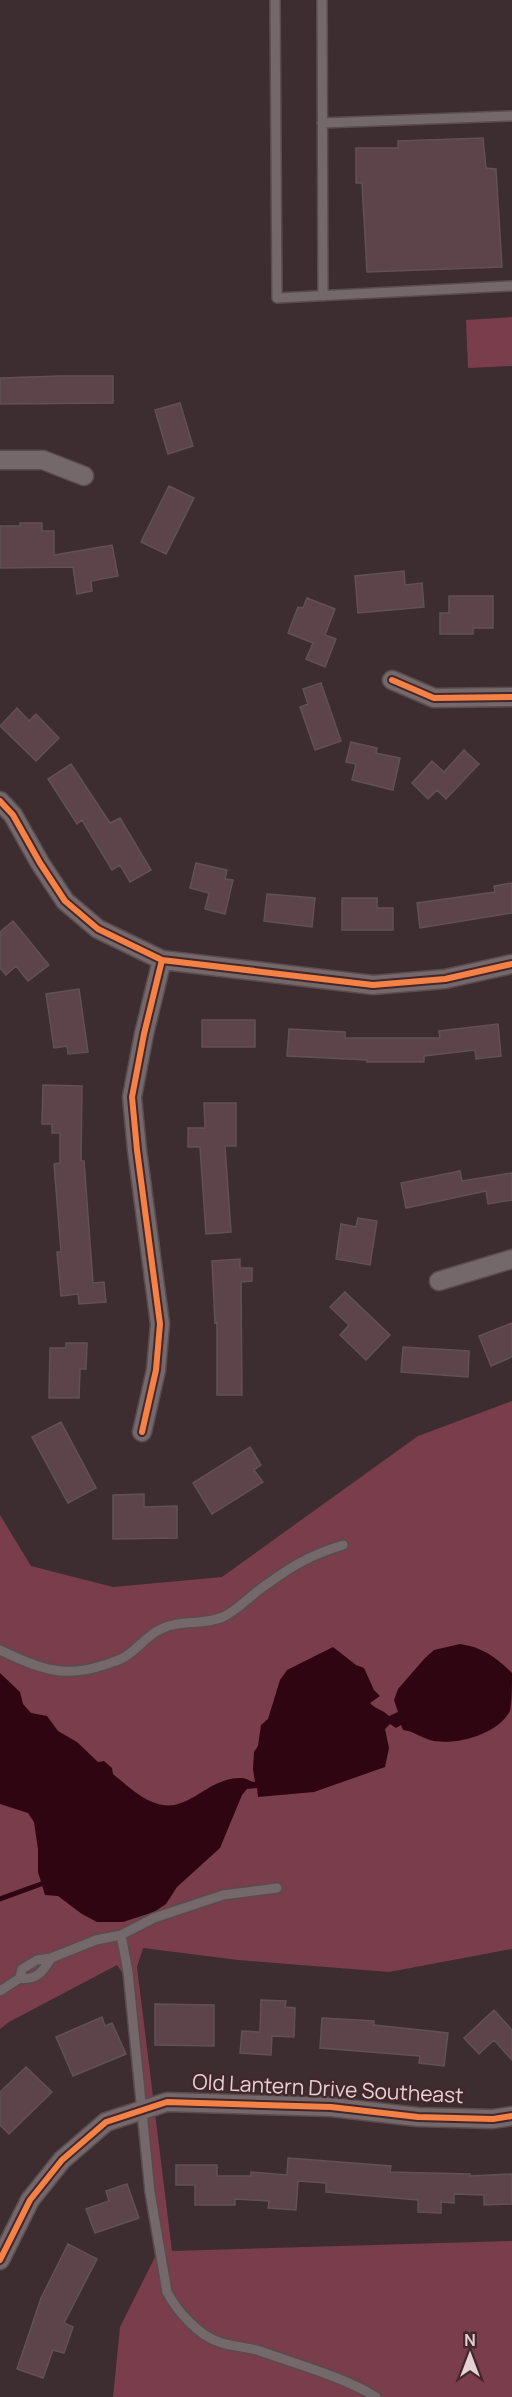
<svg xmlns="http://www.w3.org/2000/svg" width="512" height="2397" font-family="Manrope,sans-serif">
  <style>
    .green { fill: #7a3d4b }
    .water { fill: #2f0512 }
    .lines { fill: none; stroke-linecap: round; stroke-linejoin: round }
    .stream { stroke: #2f0512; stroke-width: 5 }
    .building { fill: #5c444a; stroke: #605254; stroke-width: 1.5 }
    .lane-casing { stroke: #594b4e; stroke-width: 12 }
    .street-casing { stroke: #594b4e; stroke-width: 21 }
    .lane { stroke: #74686a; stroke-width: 9 }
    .street { stroke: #74686a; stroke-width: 18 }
    .cycleway-casing { stroke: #43272c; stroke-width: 10 }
    .cycleway { stroke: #f48246; stroke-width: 6 }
    .labels { text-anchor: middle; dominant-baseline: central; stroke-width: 4.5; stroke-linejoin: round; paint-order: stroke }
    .street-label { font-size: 21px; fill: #e5d2d5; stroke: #43272c }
  </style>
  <rect width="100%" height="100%" fill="#3d2d30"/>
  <path class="green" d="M512,317V366L468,368L466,320Z
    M512,1401V1949L389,1972L238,1960L143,1948L137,1967L172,2251L512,2241V2397H113L120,2327L155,2257L124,1975L117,1965L9,2022L0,2029V1515L31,1566L113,1587L222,1577L418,1436Z"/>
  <path class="water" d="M460,1644C482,1647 496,1657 512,1673C512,1684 512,1702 510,1711C498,1734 458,1745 434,1741C423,1739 414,1731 403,1730L401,1725L396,1728L390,1724L385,1729L389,1748L385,1767L314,1792L258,1797L257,1788L247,1789L242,1795L220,1848L177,1887L166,1904L154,1912L123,1922H97L82,1914L58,1896L45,1895L38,1872V1849L34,1822L28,1813L0,1804V1673L20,1692L23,1704L31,1713L47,1716L58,1731L77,1742L98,1762L104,1761L112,1768L113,1774C129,1787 151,1809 174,1805C185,1803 197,1795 207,1789C216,1783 231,1777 242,1778C247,1778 250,1782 255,1782L253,1769L254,1752L258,1746L261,1725L268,1719L280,1680L287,1670L333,1647L356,1665L364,1668L374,1690L380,1696L370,1703C375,1709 382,1709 389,1716L398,1712L394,1700L398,1689L425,1658L434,1650Z"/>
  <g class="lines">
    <path class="stream" d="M0,1899L41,1884"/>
  </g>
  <path class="building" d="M483,138L486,168L496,169L502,267L367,272L362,183H356V148H398V141Z
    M60,376H113V403L0,404V378Z
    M180,403L193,446L168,454L155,410Z
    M169,486L194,498L166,554L141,542Z
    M20,523H42V531H54V555L112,545L118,576L91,581L92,591L77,594L73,567L0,568V526H20Z
    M404,571L405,585L422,583L424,607L358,613L355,576Z
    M449,596H493V628H473V634H440V613H449Z
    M307,598L335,609L325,635L336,639L325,667L306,659L313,643L288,633L298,607L303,608Z
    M321,683L341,741L315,750L300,707L308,704L303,689Z
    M17,708L29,721L36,714L59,738L36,761L0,726Z
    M351,742L377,748L376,753L400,758L393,790L352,780L356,764L346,762Z
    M464,750L479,764L446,799L437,790L428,799L412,783L432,761L444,772Z
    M71,764L110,823L120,818L151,870L130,882L120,865L112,870L82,820L77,824L48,779Z
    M196,863L227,870L225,879L233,880L225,914L205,909L209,893L190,888Z
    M512,883V913L420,928L417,903L495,892L494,886Z
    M267,894L315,898L312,927L264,921Z
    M342,898H377V908H393V930H342Z
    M13,921L49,965L28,981L16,966L6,975L0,968V932Z
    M79,989L88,1052L68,1054L67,1046L54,1048L46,994Z
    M202,1020H255V1047H202Z
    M498,1024L501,1056L476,1059L475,1050L424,1056V1062H367V1060L287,1056L289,1029L345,1032V1038H440L439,1031Z
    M43,1085L82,1086L81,1161H84L93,1283L104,1282L106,1302L79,1304L78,1294L61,1296L57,1252H61L54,1164L60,1163V1133H52V1124H42Z
    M204,1103H236V1146H225L231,1232L206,1234L200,1147H188V1128H205Z
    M460,1171L462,1181L512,1173V1200L488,1204L486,1191L406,1208L401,1183Z
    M358,1218L377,1221L370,1265L336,1259L341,1224L356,1227Z
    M240,1259V1268H252V1281L241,1282L242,1395H217V1322L215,1323L212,1261Z
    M345,1292L390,1335L366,1360L340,1335L349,1325L330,1307Z
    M512,1323V1357L491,1366L479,1336Z
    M66,1343H87L86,1369H80L79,1398H49L50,1348H66Z
    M403,1347L469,1351L468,1377L401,1372Z
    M61,1422L96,1488L68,1503L32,1437Z
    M250,1447L261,1465L254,1470L263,1482L212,1514L193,1483Z
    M144,1494V1507L177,1506V1538L113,1539V1495Z
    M261,2000L286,2001L285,2007L295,2008L294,2037L272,2036L271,2055L240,2053L242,2031L260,2032Z
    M155,2004L214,2005V2046L155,2045Z
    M494,2010L512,2030V2060L494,2040L479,2054L464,2038Z
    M102,2017L105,2026L112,2023L126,2054L73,2076L56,2037Z
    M322,2018L374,2021V2025L448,2033L444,2066L419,2063L420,2056L320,2048Z
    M26,2067L52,2092L9,2134L0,2125V2092Z
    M288,2158L391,2166L390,2172L470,2174V2176L512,2174V2204L484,2205V2195L454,2194V2203L441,2202V2213L418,2212V2200L326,2192V2183L298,2181L296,2210L268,2208L269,2201L235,2199V2205H195V2185H176V2165H217V2176H251V2172L287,2175Z
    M127,2184L139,2218L95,2233L86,2209L109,2201L106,2191Z
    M68,2244L97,2259L64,2323L73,2327L64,2353L53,2350L43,2378L17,2369L41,2298Z"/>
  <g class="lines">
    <g class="lane-casing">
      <path id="lane" d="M275,0L277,298L512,286
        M322,0L323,296
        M322,123L512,116
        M0,1650C38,1668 63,1679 104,1665C113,1662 122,1660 129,1654C140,1646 148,1635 161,1629C181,1619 202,1626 223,1617C236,1611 247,1599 259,1590C289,1568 307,1556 343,1545
        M121,1935L128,1972L150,2192L167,2292C177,2311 198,2335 219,2342C233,2347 247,2347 260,2351C299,2365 341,2376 376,2397
        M51,1958C43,1971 37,1981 20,1978L22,1969L37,1960L51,1958L96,1940L121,1935L154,1918L223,1895L277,1888
        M0,1991L20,1978"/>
    </g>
    <g class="street-casing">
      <path id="street" d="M0,460H43L84,476
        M392,680L434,698L512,697
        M0,801L13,815L40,863L65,901L98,929L162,960L373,985L445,979L512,964
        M439,1281L512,1259
        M142,1432L156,1370L160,1324L137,1150L132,1097L144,1034L162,960
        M0,2260L30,2200L62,2160L106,2122L167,2102L331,2107L418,2117L493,2119L512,2116"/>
    </g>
    <use href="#lane" class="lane"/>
    <use href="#street" class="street"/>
    <g class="cycleway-casing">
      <path id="cycleway" d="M392,680L434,698L512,697
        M0,801L13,815L40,863L65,901L98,929L162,960L373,985L445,979L512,964
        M142,1432L156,1370L160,1324L137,1150L132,1097L144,1034L162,960
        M0,2260L30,2200L62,2160L106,2122L167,2102L331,2107L418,2117L493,2119L512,2116"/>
    </g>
    <use href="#cycleway" class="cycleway"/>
  </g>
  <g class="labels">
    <g class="street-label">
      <text transform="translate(328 2088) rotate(3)">Old Lantern Drive Southeast</text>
    </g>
  </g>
  <g transform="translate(470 2355)" stroke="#43272c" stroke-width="4.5" paint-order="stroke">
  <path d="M0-4.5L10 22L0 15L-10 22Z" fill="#e5d2d5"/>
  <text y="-9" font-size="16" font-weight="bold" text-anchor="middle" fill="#e5d2d5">N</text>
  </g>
</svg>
